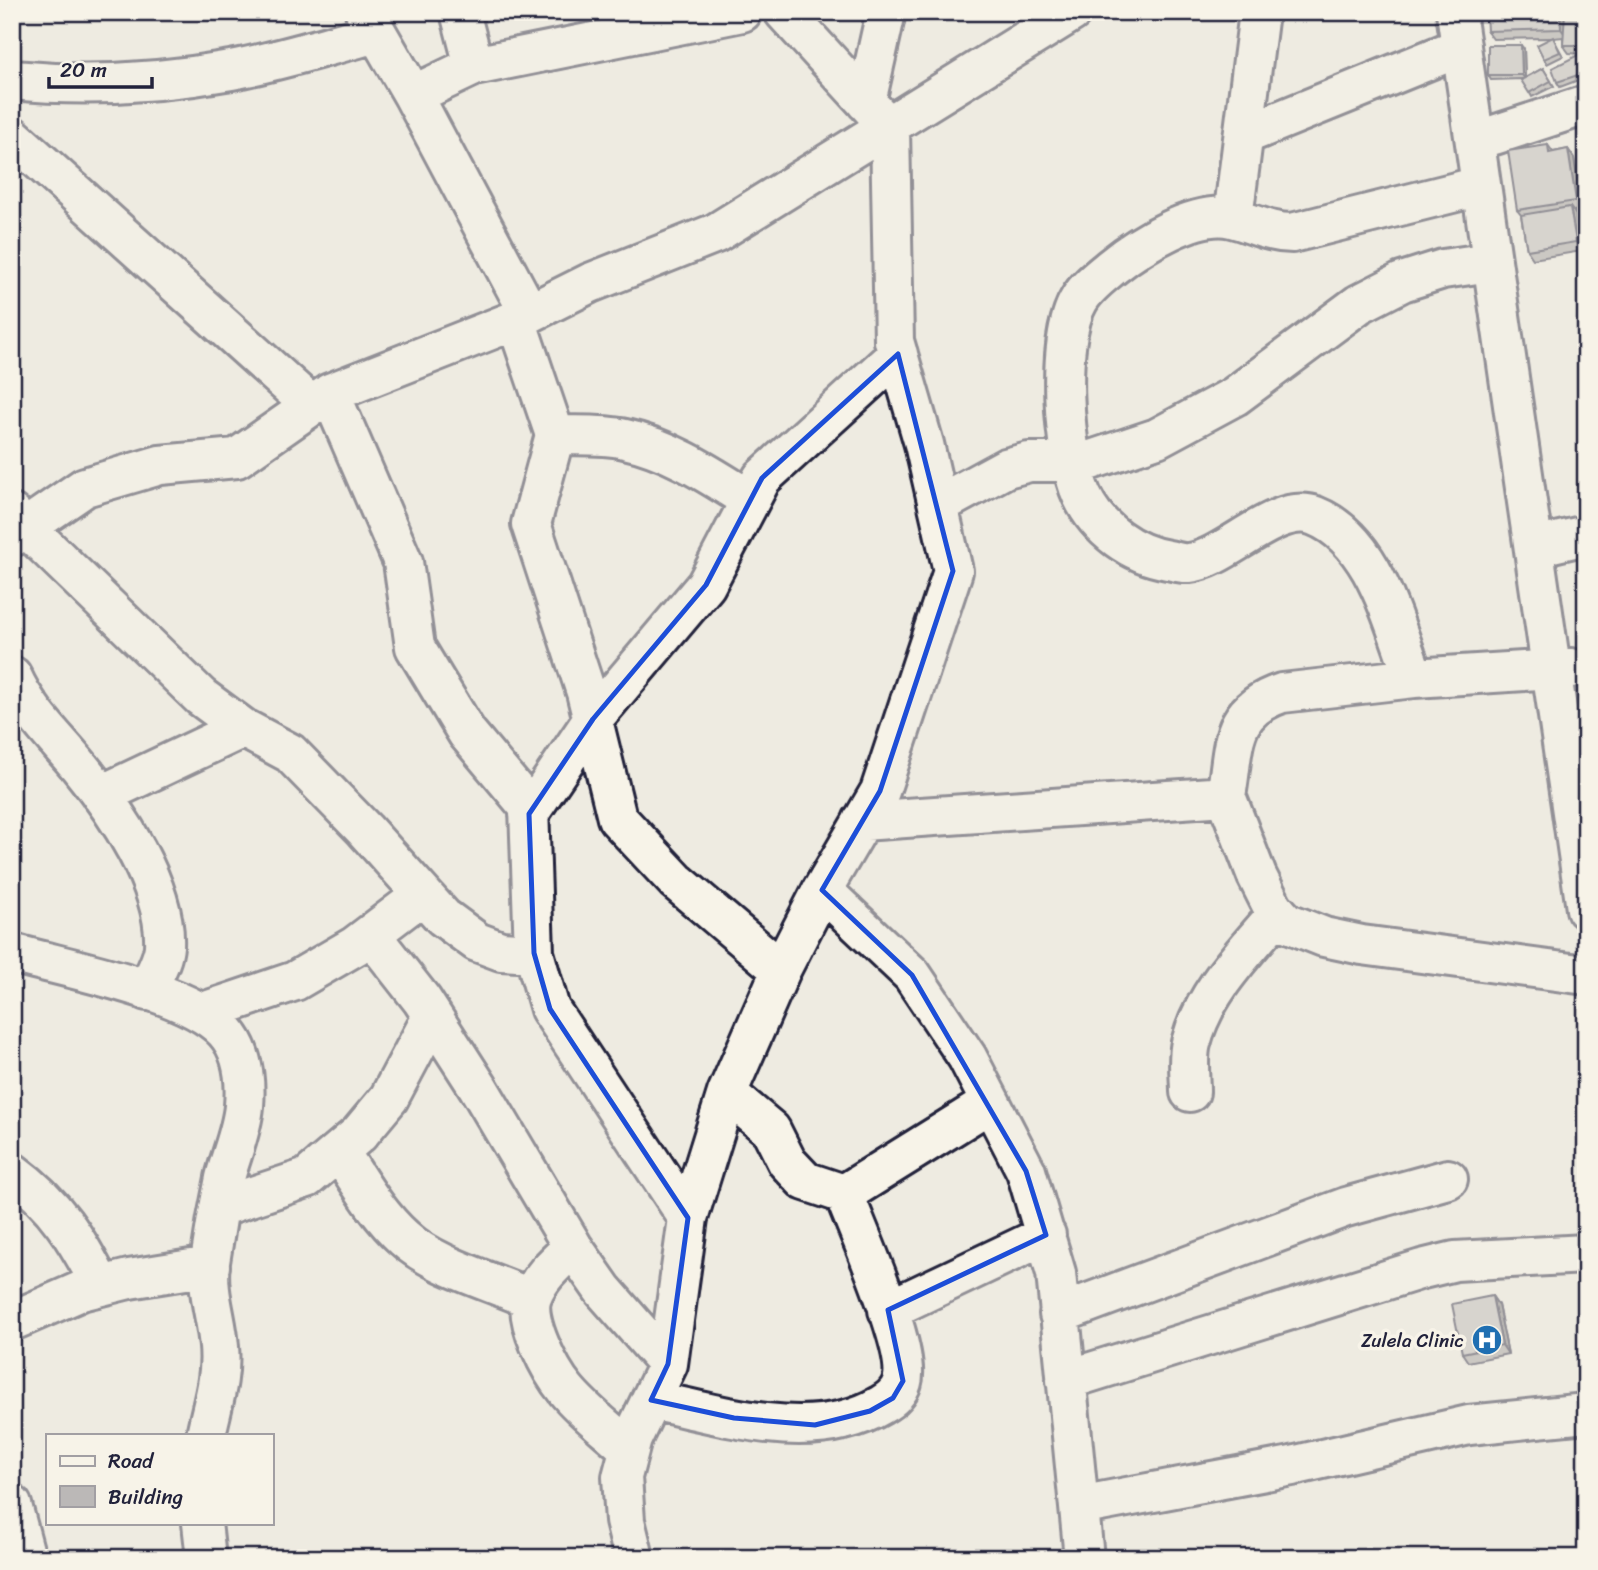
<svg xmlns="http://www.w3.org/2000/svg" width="1598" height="1570" font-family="Sriracha,sans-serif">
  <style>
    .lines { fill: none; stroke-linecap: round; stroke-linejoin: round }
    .minor-casing { stroke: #22223b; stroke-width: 44 }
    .tertiary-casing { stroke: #22223b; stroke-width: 44 }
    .minor { stroke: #f7f3e8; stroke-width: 38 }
    .tertiary { stroke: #f7f3e8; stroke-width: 38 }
    .wall { fill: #a19e9d; stroke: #22223b; stroke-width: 2 }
    .shaded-wall { fill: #838180; stroke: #22223b; stroke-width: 2 }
    .building { fill: #bbb8b7; stroke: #22223b; stroke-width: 2 }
    .marked { fill: none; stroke: #1d4ed8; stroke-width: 5; stroke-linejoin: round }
    .labels { text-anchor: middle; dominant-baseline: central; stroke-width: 7; stroke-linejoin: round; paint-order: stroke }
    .poi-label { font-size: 19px; fill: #22223b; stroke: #f7f3e8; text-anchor: end }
  </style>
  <rect width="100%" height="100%" fill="#eeebe1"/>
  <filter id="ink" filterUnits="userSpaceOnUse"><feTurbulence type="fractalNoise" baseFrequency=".0143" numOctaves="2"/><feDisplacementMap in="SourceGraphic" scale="14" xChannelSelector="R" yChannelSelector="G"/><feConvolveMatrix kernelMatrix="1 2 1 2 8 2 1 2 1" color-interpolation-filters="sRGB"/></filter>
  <g filter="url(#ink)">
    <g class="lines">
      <g class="minor-casing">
        <path id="minor" d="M365,12L413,95L529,313
          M460,12L474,66
          M12,80C85,87 159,83 231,70C280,61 329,45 377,33
          M413,95L474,66L742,12
          M866,102L886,12
          M1244,135L1461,47
          M1494,135L1586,105
          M12,136L312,406
          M1233,218L1259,12
          M516,320L555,435L531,524L586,692L617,818L676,881L781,970
          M330,393L403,562L415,647L467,733L529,807L534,953L550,1009L688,1218L668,1364L632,1439L622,1477L625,1521L634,1558
          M555,435C577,436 603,434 625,439C672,449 710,475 750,500
          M938,505L1006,468L1029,462H1085L1157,438L1235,396L1359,304L1402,282L1443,269L1491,262
          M12,514L201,697L243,728L290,753L365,830L443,917L477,942L501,951L534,953
          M12,537L85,487L160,465L237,458L330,393L516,320L590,283L716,233L1072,12
          M1552,543L1586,535
          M12,676C28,712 55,737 79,766C116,811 167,886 164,946C163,961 152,978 147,991
          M1414,678C1393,624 1375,540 1315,516C1276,501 1227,559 1189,563C1183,564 1174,561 1168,560C1132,554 1098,530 1082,496C1063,455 1055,339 1079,300C1087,286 1101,276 1113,266C1139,245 1197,209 1232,218C1253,223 1269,233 1292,233L1480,186
          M101,795L243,728
          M1226,796L1257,876L1273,908L1286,922L1324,937L1362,945L1586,975
          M529,814L593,719L706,585L762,478L898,354
          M862,821L1226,796C1235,747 1227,711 1282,693L1414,678L1571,668
          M822,890L912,975L967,1057L1026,1171L1056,1273L1084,1558
          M371,935L422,1000L478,1087L573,1247L603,1290L668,1364
          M12,953C68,969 187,990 225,1031C243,1051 246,1081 244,1106C242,1130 231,1155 225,1178C219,1206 214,1234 210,1262C206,1292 217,1318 219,1347C222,1378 212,1405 206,1435
          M203,1012L295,981L355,946L421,896
          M1190,1092C1190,1077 1187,1058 1191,1043C1204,992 1245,952 1278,913
          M727,1093L771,1130L787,1162L805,1181L844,1194L990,1103
          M339,1151C359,1181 377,1214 404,1238C435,1267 492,1281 531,1299
          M12,1172C56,1204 77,1239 101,1286
          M220,1207L307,1178L359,1134L389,1098L432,1017
          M688,1218L727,1093L781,970L822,890L880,791L953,571L924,444L894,341L890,128L784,12
          M573,1247C557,1262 540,1276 532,1297C523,1320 551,1372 566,1390C584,1412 609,1430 629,1449
          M888,1310L1046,1235
          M1059,1314L1346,1207L1448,1179
          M12,1321L81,1291L129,1279L210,1266
          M1066,1380L1422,1269L1455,1261L1586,1254
          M651,1400C722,1415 814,1445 881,1405C890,1400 899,1392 902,1382C912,1350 857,1229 844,1194
          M12,1505L26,1558
          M1079,1506L1292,1466L1469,1425L1586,1413
          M202,1523L206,1558"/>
      </g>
      <g class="tertiary-casing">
        <path id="tertiary" d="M1456,12L1586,909"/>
      </g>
      <use href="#minor" class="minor"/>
      <use href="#tertiary" class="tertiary"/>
    </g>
    <path class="wall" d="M1586,12V59L1582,54L1569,53L1563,45V37L1553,38L1563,56L1547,64L1544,59L1551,38L1493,39L1487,31Z
      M1524,49L1525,78L1543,68L1554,86L1532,97L1522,79L1491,80L1488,75Z
      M1580,54L1581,79L1560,87L1557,82Z
      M1548,145L1553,152L1568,149L1574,158L1582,210L1573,211L1576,215L1582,251L1533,259L1527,250L1521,215L1517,210Z
      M1492,1296L1498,1305L1508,1354L1468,1362L1462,1353Z"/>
    <path class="shaded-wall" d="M1560,12H1566L1567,37L1561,29Z
      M1521,45L1524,49L1525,79L1522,75Z
      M1568,149L1574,158L1582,210L1576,201Z
      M1570,207L1576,215L1582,251L1576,242Z
      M1492,1296L1498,1305L1508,1354L1502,1345Z"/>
    <path class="building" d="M1486,12H1560L1561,29L1487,31Z
      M1565,12H1586V50H1579L1580,45H1563Z
      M1553,37L1560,52L1544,59L1537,45Z
      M1488,45H1521L1522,75H1488Z
      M1580,54L1586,63V87L1578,75L1557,82L1552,68Z
      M1543,68L1551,81L1529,93L1521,80Z
      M1548,145L1549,153L1568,149L1576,201L1517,210L1508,151Z
      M1570,207L1576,242L1527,250L1521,215Z
      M1492,1296L1502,1345L1462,1353L1452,1304Z"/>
  </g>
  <path d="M0 0H1598V1570H0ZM898,354L953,571L880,791L822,890L912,975L1026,1171L1046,1235L888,1310L903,1381L893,1398L870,1411L815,1425L734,1418L651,1400L668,1364L688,1218L550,1009L534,953L529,814L593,719L706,585L762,478Z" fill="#eeebe1" fill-opacity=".55" fill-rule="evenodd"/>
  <path class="marked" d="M898,354L953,571L880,791L822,890L912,975L1026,1171L1046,1235L888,1310L903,1381L893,1398L870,1411L815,1425L734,1418L651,1400L668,1364L688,1218L550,1009L534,953L529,814L593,719L706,585L762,478Z"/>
  <defs>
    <g id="hospital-disc" transform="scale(1.575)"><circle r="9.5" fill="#1f6fb2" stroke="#f7f3e8"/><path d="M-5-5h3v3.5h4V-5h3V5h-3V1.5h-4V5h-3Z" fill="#fff"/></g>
  </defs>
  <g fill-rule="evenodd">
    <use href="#hospital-disc" x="1487" y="1340"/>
  </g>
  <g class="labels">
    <g class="poi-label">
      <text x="1464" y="1340">Zulela Clinic</text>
    </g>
  </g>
  <rect width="1598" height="1570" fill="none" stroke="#f7f3e8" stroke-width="42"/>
  <rect x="21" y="21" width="1556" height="1528" fill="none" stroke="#22223b" stroke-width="2.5" filter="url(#ink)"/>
  <rect x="46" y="1434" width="228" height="91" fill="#f7f3e8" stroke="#a29fa3" stroke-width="2"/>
  <rect x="60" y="1456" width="35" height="10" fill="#f7f3e8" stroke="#a29fa3" stroke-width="2"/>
  <text x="108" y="1468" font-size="21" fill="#22223b">Road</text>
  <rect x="60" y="1486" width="35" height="21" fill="#bbb8b7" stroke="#a29fa3" stroke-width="2"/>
  <text x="108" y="1504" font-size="21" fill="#22223b">Building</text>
  <path d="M49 77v10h103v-10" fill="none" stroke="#22223b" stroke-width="3.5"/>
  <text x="60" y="77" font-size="21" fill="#22223b" stroke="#f7f3e8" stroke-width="5" paint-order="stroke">20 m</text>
</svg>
